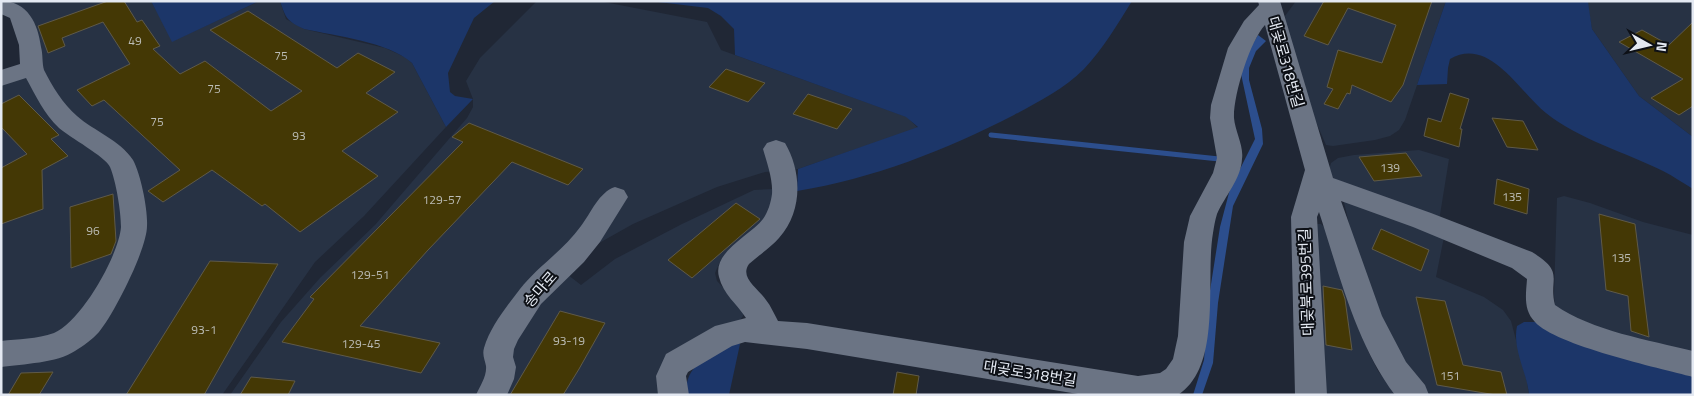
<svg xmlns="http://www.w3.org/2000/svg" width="1694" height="396" font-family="'Titillium Web','Noto Sans KR',sans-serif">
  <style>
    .built { fill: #273244 }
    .green { fill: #1c3669 }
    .water { fill: #2c4e8d }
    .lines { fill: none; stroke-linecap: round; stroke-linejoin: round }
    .stream { stroke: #2c4e8d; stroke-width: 5 }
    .building { fill: #443805; stroke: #5f5a49 }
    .minor { fill: #6b7484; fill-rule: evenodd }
    .labels { text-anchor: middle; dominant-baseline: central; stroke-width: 4; stroke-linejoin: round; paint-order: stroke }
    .number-label { font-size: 12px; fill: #bcbdb7 }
    .street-label { font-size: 15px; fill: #e4e9f2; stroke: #0d1016 }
  </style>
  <rect width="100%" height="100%" fill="#202735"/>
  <path class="built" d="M3,1H151L173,41L259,1H280L286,19L304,29L385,48L405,57L412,63L446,127L364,216L315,262L222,395H1V360L58,351L138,248L134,164L131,157L126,151L77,119L55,94Z
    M537,1H599L707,22L721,50L907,117L918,128L798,169L765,172L717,187L633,224L592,247L563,271L581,285L615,259L682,224L754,190L775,189L771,214L726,256L719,264L715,273L717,281L743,308V316L738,323L720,330L666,395H230L281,322L320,278L375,225L467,118L473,107V99L466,81L480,58Z
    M1296,1H1446L1405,120L1399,130L1390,136L1375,140L1333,146L1326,145L1313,115L1286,26L1285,16Z
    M1587,1H1693V137L1639,96L1592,29Z
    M25,74L114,167L124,235L114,264L66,332L1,345V81Z
    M1419,150L1449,159L1439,221L1339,183L1331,176L1329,170L1331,163L1338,158L1354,155Z
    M1564,196L1590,203L1643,222L1693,235V370L1557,329L1554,295L1557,198Z
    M1343,198L1444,237L1436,277L1484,297L1503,310L1511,321L1527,382L1529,395H1425L1388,340L1353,241Z
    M1315,224H1321L1326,229L1368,351L1378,371L1397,395H1319Z"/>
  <path class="green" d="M151,1H259L172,42Z
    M280,1H495L474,18L448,73L450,92L455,96L473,99L446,127L412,63C389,42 336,36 304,29C287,21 286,19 280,1Z
    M650,1H1132C1117,25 1103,49 1084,69C1064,89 1038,102 1014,115C946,150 872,179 797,191L798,169L918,127L906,117L735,55L734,29L721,16L708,8Z
    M1446,1L1588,2L1592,29L1639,96L1693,137V189C1683,183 1673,176 1663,171C1625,152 1580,140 1546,113C1520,93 1490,36 1450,59L1448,68L1447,84L1417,85Z
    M1524,322H1535L1693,370V395H1529C1527,372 1512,349 1517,326Z
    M737,341L740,344L729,395H687C682,364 715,353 737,341Z"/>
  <path class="water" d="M1258,35L1266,41L1256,51L1249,68V80L1262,129L1263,144L1233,206L1218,303L1213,363L1202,395H1193L1204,360L1209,297L1220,227L1230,189L1255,139L1241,74L1245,57Z"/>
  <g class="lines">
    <path class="stream" d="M991,135L1219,159"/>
  </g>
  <path class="building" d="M108,1H124L137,22L142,20L160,46L153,49L180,74L205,61L271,111L302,91L210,30L248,11L337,68L358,53L395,72L366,93L398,112L342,151L378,176L300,232L265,204L262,206L212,170L163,202L148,191L180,170L104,100L92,106L77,90L130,64L103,22L62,38L65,46L48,53L38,26Z
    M1324,1H1432L1403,85L1391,102L1352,85L1350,94L1347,93L1338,109L1324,104L1333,89L1327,87L1338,50L1382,63L1396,25L1348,8L1328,45L1304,36Z
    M1693,22V106L1679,115L1651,98L1683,79L1619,42L1642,30L1669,45Z
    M726,69L765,83L748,102L709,87Z
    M1450,93L1469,99L1460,129H1462L1459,147L1424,136L1428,118L1441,122Z
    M808,94L852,109L837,129L793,114Z
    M19,95L59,135L51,139L68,156L42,170L43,209L1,224V168L27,154L1,127V104Z
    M1492,118L1523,121L1538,150L1507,147Z
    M469,123L583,169L568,185L512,162L428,250L360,326L440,343L421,373L282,342L314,299L310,297L463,142L452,137Z
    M1406,153L1422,176L1374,181L1359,157Z
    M1497,179L1529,189L1527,214L1494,204Z
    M113,194L116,241L111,254L71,268L70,207Z
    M736,203L760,219L692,278L668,260Z
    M1599,214L1635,224L1649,337L1631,331L1628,296L1606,290Z
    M1381,229L1429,250L1421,271L1372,249Z
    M210,261L278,264L204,395H126Z
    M1323,286L1342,290L1345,299L1352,350L1326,345Z
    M1416,297L1445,301L1463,365L1501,372L1507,395H1496L1437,385Z
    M560,311L605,323L579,369L563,395H510Z
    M53,372L39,395H8L21,373Z
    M897,372L919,376L916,395H893Z
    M251,377L295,381L288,395H240Z"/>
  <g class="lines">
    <path class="minor" d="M1,1C28,1 38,24 41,47C43,54 42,63 44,70C52,86 63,104 77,116C94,131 120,140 133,160C141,175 148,210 147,226C147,249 114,314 99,332C93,339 83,346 75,351C57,363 23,364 1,367V341C18,339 37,339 54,333C81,322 119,255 121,227C121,212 116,181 110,167C106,157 69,137 59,128C44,114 36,96 26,78L1,86V70L20,64L19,45L10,18L1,14Z
      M1258,1H1280L1333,178L1431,213L1532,252C1566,273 1548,278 1555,305C1592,331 1649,340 1693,351V377C1659,368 1555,345 1535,322C1523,310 1526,294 1527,279L1512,268L1413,227L1341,201L1382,316L1406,362L1425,385L1429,395H1395C1356,344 1339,273 1319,212L1317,217L1327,395H1295L1291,217L1305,170L1265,25C1250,41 1233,96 1234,118C1235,131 1244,146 1242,159C1241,179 1225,196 1217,214C1215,220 1214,227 1213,233C1205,279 1223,366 1178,395H1084L807,349L745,342L732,346L688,372L686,376L689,395H658L656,376L666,354L715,326L746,318C737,304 723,294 719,277C712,252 751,235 763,219C768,212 771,202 772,194C773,179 767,163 763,149L767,143L776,140L785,143C802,172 803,211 779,238C770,248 759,255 749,264C739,278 759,289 766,300C771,306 774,314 778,321L807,323L1138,376L1160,373L1166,369L1173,359L1178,336L1184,242L1190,216L1213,173L1217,158L1210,118L1211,105L1228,48L1244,21L1259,5Z
      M615,187L624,190L628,197L600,242L584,262L541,304L518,340L514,349L513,357L516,367L514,379L507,395H476C480,386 487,376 486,366C485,360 482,355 484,348C490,327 507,306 520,289C538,266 564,250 581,226C591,213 599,192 615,187Z"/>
  </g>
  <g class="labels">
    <g class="number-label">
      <text x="135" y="40">49</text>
      <text x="281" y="55">75</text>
      <text x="214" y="88">75</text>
      <text x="157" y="121">75</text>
      <text x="299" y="135">93</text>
      <text x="1390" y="167">139</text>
      <text x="1512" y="196">135</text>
      <text x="442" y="199">129-57</text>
      <text x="93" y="230">96</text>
      <text x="1621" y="257">135</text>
      <text x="370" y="274">129-51</text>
      <text x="204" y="329">93-1</text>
      <text x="569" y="340">93-19</text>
      <text x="361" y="343">129-45</text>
      <text x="1450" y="375">151</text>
    </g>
    <g class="street-label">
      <text transform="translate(1286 62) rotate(74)">대곶로318번길</text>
      <text transform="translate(1306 282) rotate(-92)">대곶북로395번길</text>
      <text transform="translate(540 289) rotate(-49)">송마로</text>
      <text transform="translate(1030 373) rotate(9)">대곶로318번길</text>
    </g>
  </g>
  <rect width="1694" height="396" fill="none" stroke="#e4e9f2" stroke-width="5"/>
  <g transform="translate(1649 45) rotate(98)" stroke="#0d1016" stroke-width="4" paint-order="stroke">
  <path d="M0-4L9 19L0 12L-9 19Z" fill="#e4e9f2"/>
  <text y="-8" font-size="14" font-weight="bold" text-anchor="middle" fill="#e4e9f2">N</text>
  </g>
</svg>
